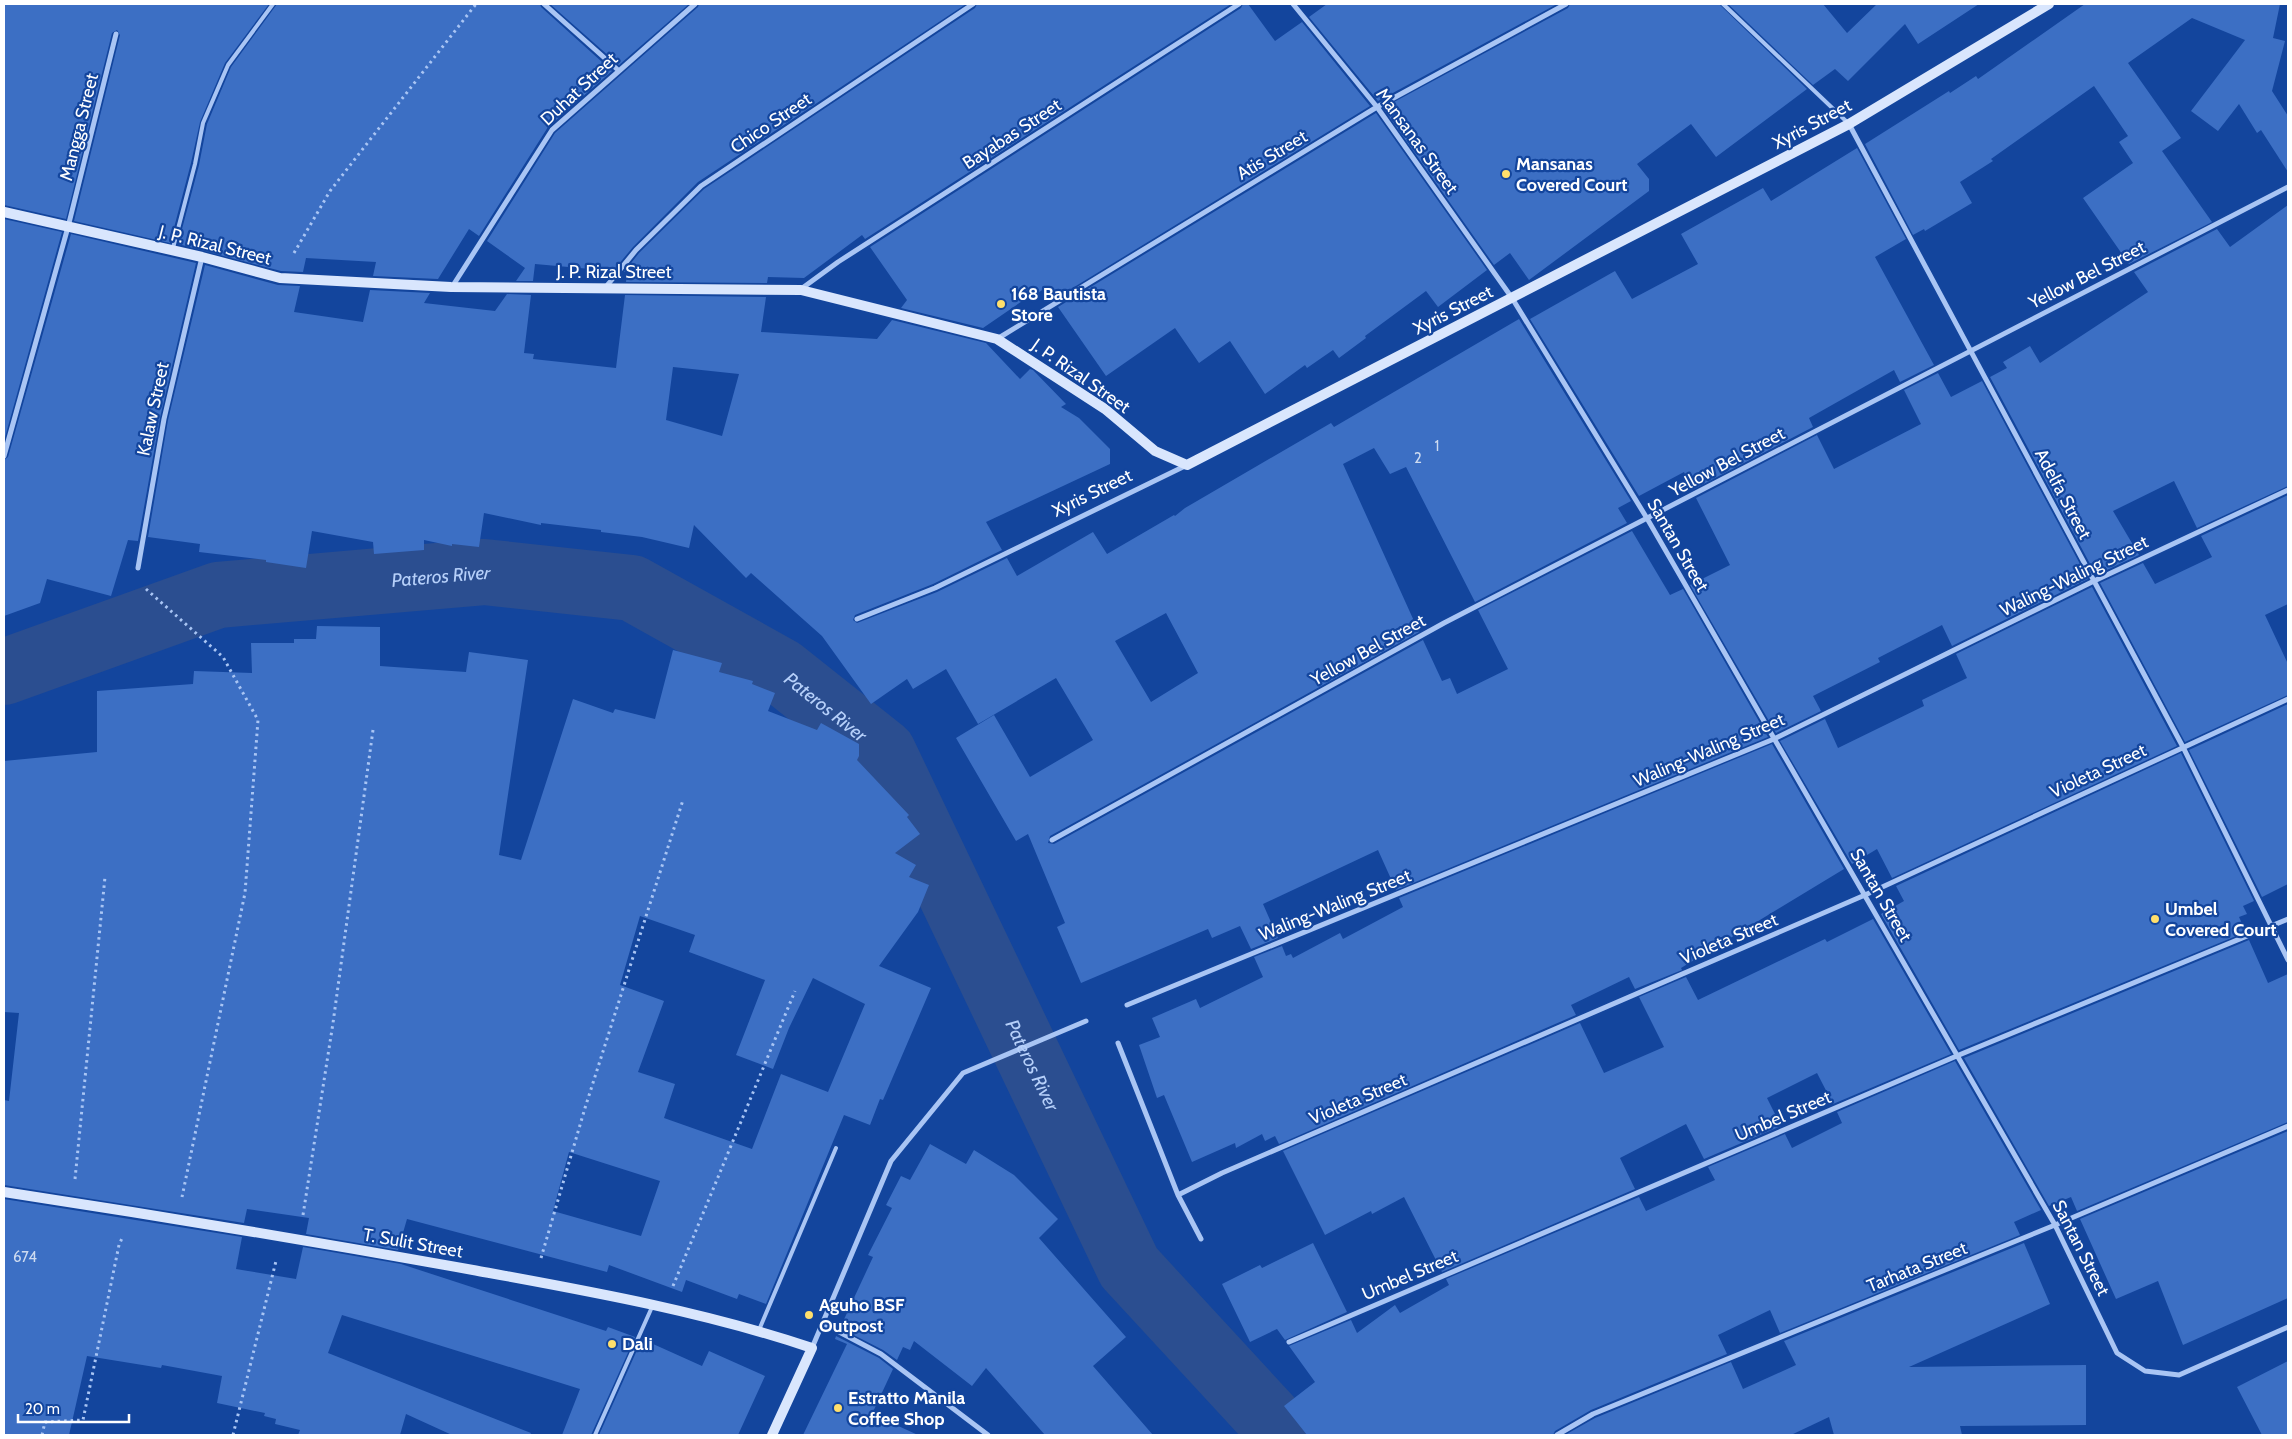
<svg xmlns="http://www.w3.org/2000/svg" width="2292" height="1439" font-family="Cabin,sans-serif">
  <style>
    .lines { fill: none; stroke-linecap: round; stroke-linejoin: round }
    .river { stroke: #2b4e90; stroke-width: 66 }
    .building { fill: #3c6fc4; fill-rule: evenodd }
    .path { stroke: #a9c5f4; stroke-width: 3; stroke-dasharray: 2.5 4; stroke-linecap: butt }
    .lane { stroke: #a9c5f4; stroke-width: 4 }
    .street { stroke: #a9c5f4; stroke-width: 5 }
    .secondary { stroke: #d9e6fd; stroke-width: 10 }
    .poi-dot { fill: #ffdf6c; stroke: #13459d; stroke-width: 2 }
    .labels { text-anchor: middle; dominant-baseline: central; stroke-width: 4.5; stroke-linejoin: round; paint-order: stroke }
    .number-label { font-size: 15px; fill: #cedbf0 }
    .street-label { font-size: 18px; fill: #fff; stroke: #13459d }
    .poi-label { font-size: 18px; font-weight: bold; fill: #fff; stroke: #13459d; text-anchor: start }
    .water-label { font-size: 19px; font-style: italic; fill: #b6d0fa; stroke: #13459d }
  </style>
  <rect width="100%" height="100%" fill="#13459d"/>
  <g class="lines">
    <path class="river" id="s1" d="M4,672L218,595L484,572L632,588L781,671L883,752L1129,1267L1284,1435"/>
  </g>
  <path class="building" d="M4,4H269L225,63L200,122L191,163L170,243L74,221L120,35L117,30L112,33L66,219L4,205Z
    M277,4H540L541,7L612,71L548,127L479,236L469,229L438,279L373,276L376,262L306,258L303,272L281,271L178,244L199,165L207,124L231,67Z
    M550,4H689L619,65Z
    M699,4H966L698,182L633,247L613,271L535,264L533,281H516L525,268L487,241L555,133L698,7Z
    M977,4H1231L865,239L862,235L804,278L768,277L767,283L626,282L627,272H624L639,253L704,189L975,8Z
    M1243,4H1248L1275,41L1302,22L1370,106L1053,300L1045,288L1035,295L1034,293L983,328L901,308L907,300L870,247L1241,8Z
    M1327,4H1557L1378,101L1309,17Z
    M1570,4H1719L1807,89L1716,157L1691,124L1637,164L1649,179V191L1529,280L1510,253L1494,265L1383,108L1568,8Z
    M1728,4H1823L1847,33L1877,4H1979L1918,44L1905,24L1848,81L1835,69L1813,85Z
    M2085,4H2280L2273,38L2285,41L2272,91L2288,116V172L2261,130L2257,133L2239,104L2218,131L2191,111L2245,40L2192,18L2128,63L2181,138L2162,151L2212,222L2129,264L2083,198L2133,163L2119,142L2128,136L2094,86L1991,159L1993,161L1960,182L1972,203L1925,231L1924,229L1913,235L1865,144L1949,91L1950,93L1976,76L1978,79Z
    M1376,113L1487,270L1438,307L1426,291L1365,336L1366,338L1339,358L1333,350L1307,368L1305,365L1265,394L1230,341L1199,363L1175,328L1106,376L1058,307Z
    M1857,148L1906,239L1875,257L1934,365L1900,382L1894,370L1809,418L1813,427L1692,490L1684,472L1639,496L1530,319L1615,271L1632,299L1698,264L1681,234L1763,188L1771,201Z
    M2288,205V486L2197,528L2174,481L2113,511L2139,555L2096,575L1990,377L2007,368L2003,362L2030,346L2040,363L2148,292L2134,272L2217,229L2230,247Z
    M4,219L62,232L4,441Z
    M71,234L196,263L160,418L138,541L128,540L111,596L47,579L40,603L4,616V460L8,457Z
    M205,265L278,285L300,286L294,312L363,322L370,290L430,293L424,303L495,311L507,294L531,295L524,353L534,354L533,359L616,368L625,295L766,297L761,332L877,339L892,320L986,343L1020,379L1030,369L1033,370L1066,404L1061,407L1079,418L1110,449V464L986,522L1002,550L933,584L855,615L853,620L857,623L937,592L1007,558L1017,576L1093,532L1107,554L1174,515L1175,516L1185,508L1331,423L1334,427L1519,319L1631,501L1618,508L1627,523L1475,602L1406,467L1390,474L1374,448L1343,464L1419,632L1050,836L1048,843L1054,844L1423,640L1442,681L1450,678L1457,694L1508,669L1478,610L1632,531L1670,595L1683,589L1768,737L1396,890L1378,850L1263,904L1278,938L1251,949L1240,926L1212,938L1208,929L1081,983L1057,927L1065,923L1028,834L1016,841L956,738L994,715L1030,777L1093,740L1056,678L978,724L946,669L913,689L907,679L871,704L822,636L751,573L746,578L694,525L689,548L642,537L601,532V530L541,523V525L484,513L479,547L452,544V546L424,540V550L374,554L373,542L312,531L306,568L266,562V560L199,552L200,544L148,537L168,420ZM673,367L739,374L722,436L666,420ZM1166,613L1198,673L1151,702L1115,641Z
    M1938,373L1951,397L1982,381L2088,579L1952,646L1942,625L1878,658L1880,662L1813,696L1821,711L1776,733L1690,585L1730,565L1696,498L1817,435L1834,469L1921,424L1904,390Z
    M2288,495V604L2265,615L2288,664V695L2185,742L2100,583L2143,563L2155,584L2212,557L2201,536Z
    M2092,587L2177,746L1892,878L1877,849L1852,864L1780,741L1825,719L1838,748L1924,706L1922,700L1967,678L1956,654Z
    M317,626L380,627V666L466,672L469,652L528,660L499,855L521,860L573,699L613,713L615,709L655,719L673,650L722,663L719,672L753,681L752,684L775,693L768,711L817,730L821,723L859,744V756L857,760L909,815L907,817L920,834L895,853L916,865L909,877L929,885L918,912L879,966L931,988L883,1100L880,1099L870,1125L844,1115L766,1304L739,1294L737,1299L686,1280L682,1292L609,1265L607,1272L407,1219L398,1250L306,1234L309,1218L247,1209L244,1223L4,1185V1100L9,1101L19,1013L4,1012V761L97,752V691L193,684L194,671L252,673L251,643H294V639H316ZM640,916L695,935L689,952L765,980L736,1055L773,1069L789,1028L813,978L865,1004L828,1092L781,1074L752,1149L664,1118L675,1084L638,1072L664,1001L620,985ZM569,1152L660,1181L641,1236L553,1211Z
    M2288,704V884L2262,897L2189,750Z
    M1772,744L1844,869L1681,968L1682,970L1635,989L1629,977L1571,1005L1576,1015L1279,1144L1275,1136L1265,1141L1262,1134L1236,1148L1235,1143L1192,1162L1164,1095L1157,1098L1139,1045L1160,1037L1152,1018L1196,999L1200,1008L1263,977L1254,957L1282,946L1286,956L1291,954L1293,958L1340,933L1343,939L1403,907L1399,898Z
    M2181,753L2254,901L2243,906L2247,914L2239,917L2246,932L1959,1050L1881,914L1904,901L1896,886Z
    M1873,919L1951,1054L1833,1104L1817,1073L1767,1098L1781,1126L1704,1159L1686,1124L1620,1158L1635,1189L1442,1272L1404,1197L1372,1214L1371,1211L1325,1235L1283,1151L1580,1023L1604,1073L1664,1047L1639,997L1686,977L1698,1000L1825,939L1827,942Z
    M2249,940L2268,983L2288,974V1122L2077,1211L2071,1197L2049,1206L1964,1058Z
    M1955,1061L2041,1210L2014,1222L2020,1235L1780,1333L1770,1310L1718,1335L1727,1354L1591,1410L1555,1431L1553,1435H1307L1284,1406L1315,1382L1289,1346L1351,1320L1357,1333L1395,1305L1400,1313L1449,1285L1446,1279L1639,1197L1646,1211L1715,1180L1708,1167L1785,1134L1792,1148L1842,1123L1837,1112Z
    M2288,1131V1298L2183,1345L2158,1281L2116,1299L2080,1219Z
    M930,1144L966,1164L974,1150L1014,1175L1058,1219L1039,1238L1126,1337L1093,1366L1153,1435H1045L986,1368L972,1386L914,1341L910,1350L903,1347L897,1360L883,1350L840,1328L873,1257L868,1255L892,1208L886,1205L901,1176L910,1180Z
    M4,1199L242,1237L236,1269L296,1279L303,1247L401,1264L606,1331L608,1327L635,1337L591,1435H562L580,1389L342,1315L328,1353L531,1433L530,1435H452L406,1414L400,1435H298L300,1430L275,1424L276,1419L264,1416L265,1413L217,1403L222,1376L162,1365L161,1368L87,1356L69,1435H4Z
    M1313,1243L1347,1312L1285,1340L1277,1329L1250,1342L1222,1284L1260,1265L1262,1268Z
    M2024,1243L2050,1304L1909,1367L2086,1365V1425L1960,1426L1962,1435H1834L1829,1417L1791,1435H1565L1595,1418L1731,1362L1743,1389L1796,1365L1784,1341Z
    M836,1336L879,1358L893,1369L872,1414L918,1435H803L847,1344L835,1339Z
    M642,1339L702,1366L709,1351L765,1376L738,1435H599Z
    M2288,1361V1435H2262L2237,1387Z"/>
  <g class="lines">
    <path class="path" d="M294,253L330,191L476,4
      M146,589L223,657L258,720L245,893L182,1197
      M75,1179L105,877
      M303,1215L333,1023L373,730
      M541,1258L585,1108L683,800
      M673,1286L795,991
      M42,1435L45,1422L83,1420L119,1245L123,1236
      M233,1435L276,1261"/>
    <path class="lane" d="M1723,4L1847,122
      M173,248L195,164L203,123L228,65L273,4
      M759,1330L836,1148
      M595,1435L652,1307"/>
    <path class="street" d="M544,4L618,70
      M1293,4L1377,107L1512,298L1648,520L2055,1225L2117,1353L2145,1371L2179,1375L2288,1327
      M1849,124L2183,747L2288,960
      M452,287L552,130L695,4
      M605,288L636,250L701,186L973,4
      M801,289L838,262L1239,4
      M997,339L1377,107L1566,4
      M4,456L68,227L116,34
      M138,568L164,419L202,257
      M857,619L935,588L1187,465
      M1052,840L1444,623L2288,187
      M1127,1005L1774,739L2094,581L2288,490
      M1118,1043L1178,1195L1201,1239
      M1178,1195L1222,1173L1865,895L2288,699
      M824,1324L881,1354L988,1435
      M1289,1342L1959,1055L2288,919
      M812,1348L891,1161L963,1073L1086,1021
      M1557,1435L1593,1414L2055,1225L2288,1126"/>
    <path class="secondary" d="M4,212L202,257L280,278L451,287L801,290L997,339L1105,409L1155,451L1187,465L1849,124L2049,4
      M4,1192C161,1216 317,1242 473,1270C588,1291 702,1311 812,1348L772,1435"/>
  </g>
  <g class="poi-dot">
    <circle cx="1506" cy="174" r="5"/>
    <circle cx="1001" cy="304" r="5"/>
    <circle cx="2155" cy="919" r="5"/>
    <circle cx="809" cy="1315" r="5"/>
    <circle cx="612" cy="1344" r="5"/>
    <circle cx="838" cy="1408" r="5"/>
  </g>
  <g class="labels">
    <g class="number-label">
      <text x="1437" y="446">1</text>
      <text x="1418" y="458">2</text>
      <text x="25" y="1257">674</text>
    </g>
    <g class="street-label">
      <text transform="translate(579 89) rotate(-43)">Duhat Street</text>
      <text transform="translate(771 123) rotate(-34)">Chico Street</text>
      <text transform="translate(1812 124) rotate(-28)">Xyris Street</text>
      <text transform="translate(79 127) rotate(-76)">Mangga Street</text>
      <text transform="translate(1012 134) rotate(-33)">Bayabas Street</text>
      <text transform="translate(1417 141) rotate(54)">Mansanas Street</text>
      <text transform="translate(1272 155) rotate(-31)">Atis Street</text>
      <text transform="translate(215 245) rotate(14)">J. P. Rizal Street</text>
      <text x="614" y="272">J. P. Rizal Street</text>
      <text transform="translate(2087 275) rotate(-27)">Yellow Bel Street</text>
      <text transform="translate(1453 310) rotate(-27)">Xyris Street</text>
      <text transform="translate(1081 376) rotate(35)">J. P. Rizal Street</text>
      <text transform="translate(153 409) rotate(-78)">Kalaw Street</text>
      <text transform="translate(1727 462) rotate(-28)">Yellow Bel Street</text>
      <text transform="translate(1092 493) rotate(-26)">Xyris Street</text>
      <text transform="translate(2063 494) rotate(62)">Adelfa Street</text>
      <text transform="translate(1678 545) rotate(60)">Santan Street</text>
      <text transform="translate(2074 576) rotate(-26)">Waling-Waling Street</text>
      <text transform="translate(1368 650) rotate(-29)">Yellow Bel Street</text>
      <text transform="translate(1709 750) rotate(-23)">Waling-Waling Street</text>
      <text transform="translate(2098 771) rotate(-25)">Violeta Street</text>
      <text transform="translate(1881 895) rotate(60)">Santan Street</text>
      <text transform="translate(1335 905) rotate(-22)">Waling-Waling Street</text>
      <text transform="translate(1729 939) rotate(-23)">Violeta Street</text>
      <text transform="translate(1358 1099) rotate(-23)">Violeta Street</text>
      <text transform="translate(1783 1116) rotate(-23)">Umbel Street</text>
      <text transform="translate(413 1243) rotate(10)">T. Sulit Street</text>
      <text transform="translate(2081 1248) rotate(63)">Santan Street</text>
      <text transform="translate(1917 1267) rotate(-22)">Tarhata Street</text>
      <text transform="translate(1410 1275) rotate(-23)">Umbel Street</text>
    </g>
    <g class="poi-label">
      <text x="1516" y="164">Mansanas<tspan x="1516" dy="21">Covered Court</tspan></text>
      <text x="1011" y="294">168 Bautista<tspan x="1011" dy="21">Store</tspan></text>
      <text x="2165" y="909">Umbel<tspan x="2165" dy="21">Covered Court</tspan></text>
      <text x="819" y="1305">Aguho BSF<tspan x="819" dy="21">Outpost</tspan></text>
      <text x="622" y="1344">Dali</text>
      <text x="848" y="1398">Estratto Manila<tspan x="848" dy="21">Coffee Shop</tspan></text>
    </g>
    <g class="water-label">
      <text stroke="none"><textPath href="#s1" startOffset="451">Pateros River</textPath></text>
      <text stroke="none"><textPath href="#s1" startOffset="871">Pateros River</textPath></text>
      <text stroke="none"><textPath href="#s1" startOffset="1291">Pateros River</textPath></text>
    </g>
  </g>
  <rect width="2292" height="1439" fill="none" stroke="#ffffff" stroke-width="10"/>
  <path d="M18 1414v8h111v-8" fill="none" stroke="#ffffff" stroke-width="2.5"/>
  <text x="25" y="1414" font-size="15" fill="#ffffff" stroke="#13459d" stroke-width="4" paint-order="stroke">20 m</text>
</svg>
